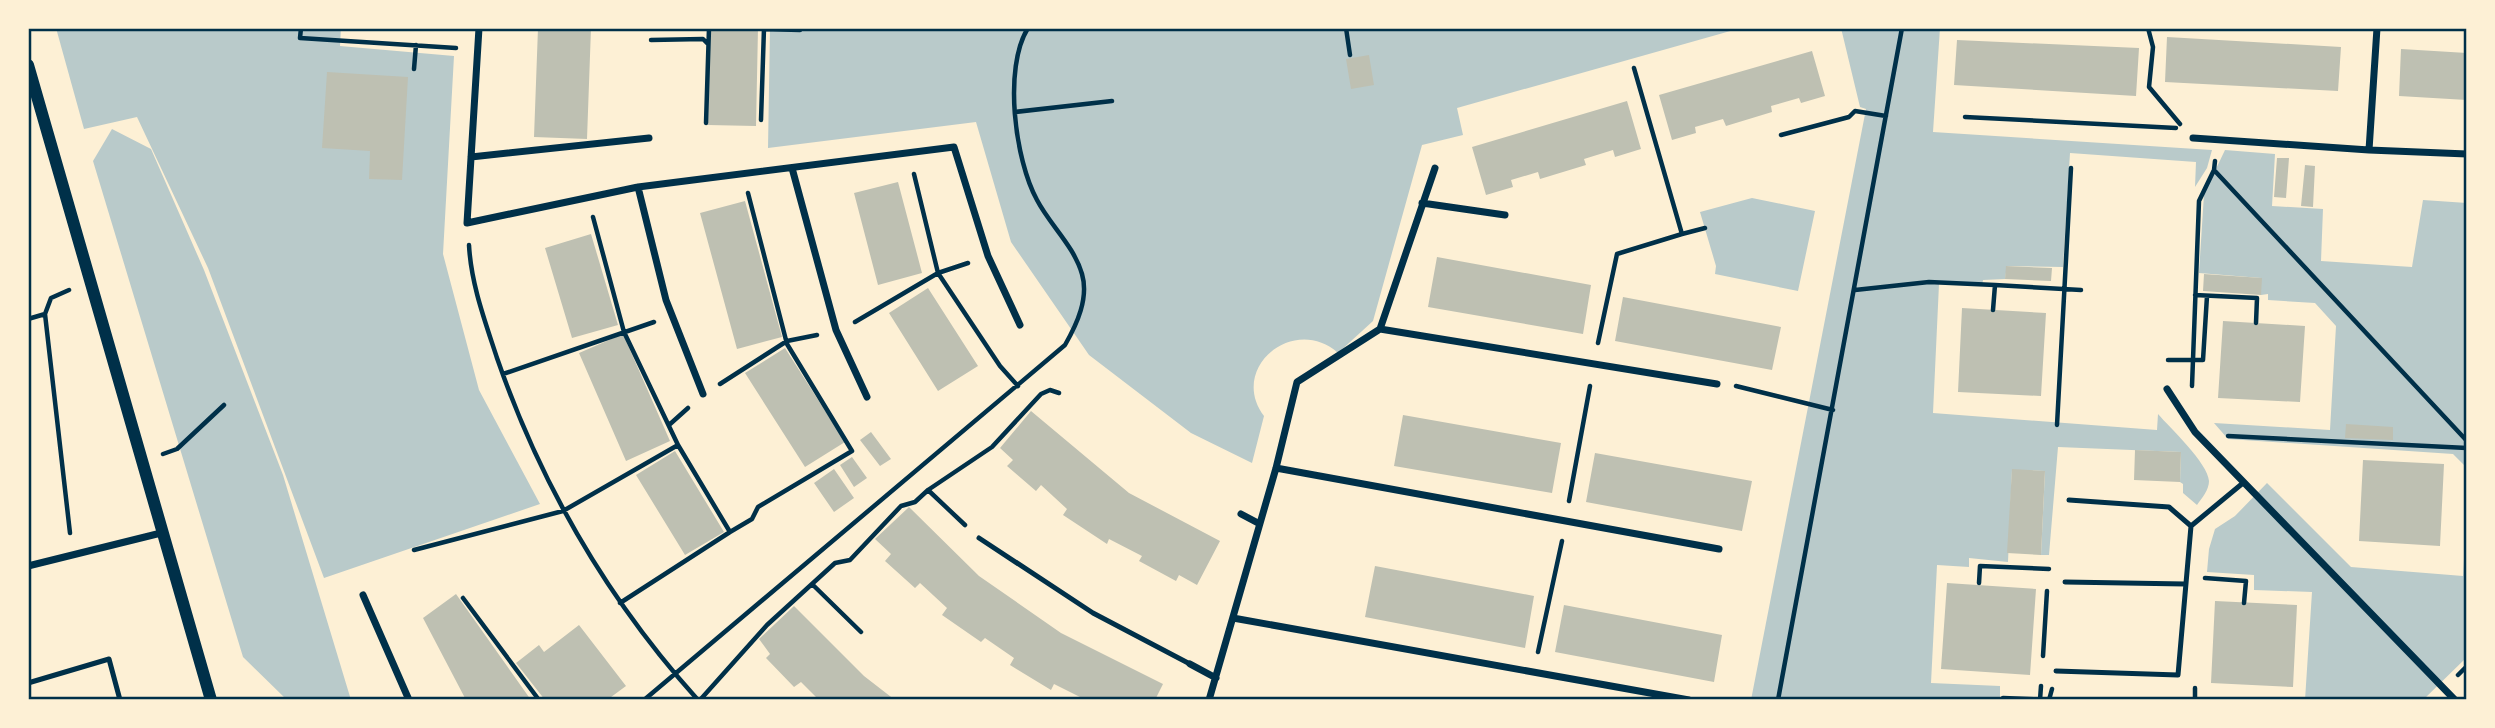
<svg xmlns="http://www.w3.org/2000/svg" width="2495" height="728" font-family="'Crimson Pro',serif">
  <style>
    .green { fill: #b9caca }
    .building { fill: #bec0b2 }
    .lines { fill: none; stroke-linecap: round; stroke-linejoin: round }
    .path { stroke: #003049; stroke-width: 4.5 }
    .service { stroke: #003049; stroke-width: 5 }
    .minor { stroke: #003049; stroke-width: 7 }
    .tertiary { stroke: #003049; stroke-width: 12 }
    .neatline { fill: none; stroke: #003049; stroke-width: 2.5 }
  </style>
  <rect width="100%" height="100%" fill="#fdf0d5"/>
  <path class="green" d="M56,28H341L340,46L454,56L443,254L479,390L540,504L324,578L208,268L137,117L84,129Z
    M770,28H1741L1457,108L1463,135L1422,145L1373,321L1338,353C1294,314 1228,368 1264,416L1252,463L1191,433L1089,355L1011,242L976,122L768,148Z
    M1841,28H1940L1933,132L2212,150L2207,168L2195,187L2196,162L2070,153L2063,267L2007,266L2005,279L1983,280L1982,286L1939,284L1933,413L2157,430L2158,414C2170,428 2208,463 2209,481C2209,490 2202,498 2197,505L2183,493V484L2180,482L2181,452L2058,447L2049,555H2041L2045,471L2012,470L2008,562L1969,558V567L1937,565L1931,683L2000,686V700H1751L1866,109L1860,107Z
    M112,129L151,149L204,270L283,475L351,700H287L243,657L93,161Z
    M2225,150L2275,154L2272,206L2323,209L2321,261L2412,267L2423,200L2467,203V468L2453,454L2228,439L2214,423L2330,430L2336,326L2315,303L2268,300V294L2261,295V278L2199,273L2204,194Z
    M1752,198L1815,211L1798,291L1715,274L1716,266L1700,212Z
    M2267,483L2351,567L2463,576L2467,507V657L2423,700H2305L2312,592L2254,590V575L2207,572L2209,549L2215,529L2235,516Z"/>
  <path class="building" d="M538,28H591L587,139L534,137Z
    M710,28H758L756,126L708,125Z
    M2167,37L2341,47L2338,91L2165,82Z
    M1957,40L2139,48L2136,96L1954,85Z
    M2401,49L2467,53V100L2399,96Z
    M1812,51L1825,96L1801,103L1799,98L1771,106L1772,112L1726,126L1723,119L1695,127L1696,133L1672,140L1659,95Z
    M1369,55L1374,85L1351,89L1346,59Z
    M327,72L408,77L402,180L369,179L370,151L322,148Z
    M1627,101L1641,149L1615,157L1613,150L1584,159L1586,165L1540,179L1538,172L1511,180L1513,187L1486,195L1472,147Z
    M2277,158H2289L2286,198L2274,197Z
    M2305,165L2315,166L2313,207L2301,206Z
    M898,182L922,273L878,285L854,193Z
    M745,201L782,337L737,349L700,213Z
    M591,234L618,325L572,338L545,248Z
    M1437,257L1591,285L1583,334L1428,307Z
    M2006,266L2052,268L2051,281L2005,279Z
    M2204,274L2262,278L2261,295L2203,291Z
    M928,288L978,366L938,391L889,313Z
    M1623,297L1781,327L1772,370L1615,341Z
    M1962,308L2046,313L2041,396L1958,392Z
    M2223,321L2305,326L2300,402L2218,398Z
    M623,334L670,441L626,461L579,353Z
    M785,348L845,442L805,467L745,373Z
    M1031,411L1129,493L1220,541L1197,585L1179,575L1176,581L1139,561L1142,556L1109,539L1107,544L1063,515L1067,509L1041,485L1036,491L1007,466L1013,460L1000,448Z
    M1403,415L1561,443L1552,493L1394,466Z
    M2346,424L2393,427V440L2345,438Z
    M871,432L891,459L880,466L860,440Z
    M2135,450L2181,452L2180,482L2134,480Z
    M675,451L724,532L685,555L636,475Z
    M1595,453L1752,481L1742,531L1586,502Z
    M852,457L867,478L854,487L840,465Z
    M2363,460L2444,464L2440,546L2359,541Z
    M834,469L854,498L834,512L814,483Z
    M2012,469L2045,471L2041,555L2007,553Z
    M909,507L979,576L1061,633L1163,684L1155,700H1086L1054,684L1051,690L1010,665L1014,658L985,638L981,642L942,615L947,608L920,583L915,588L885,561L891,554L875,539Z
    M1375,566L1534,596L1525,648L1365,617Z
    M1947,583L2036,589L2030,675L1941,669Z
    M456,594L531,700H466L423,618Z
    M2215,601L2297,605L2293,687L2211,683Z
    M1564,605L1722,635L1714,682L1555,652Z
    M794,606L864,676L895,700H819L801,682L794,687L766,658L770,654L759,639Z
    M579,625L626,686L607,700H545L516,663L539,645L544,652Z"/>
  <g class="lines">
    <path class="path" d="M301,28L300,38L456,48
      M1346,28L1350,55
      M2148,28L2153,47L2149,87L2180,124
      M764,29L800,30
      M651,40L703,39L708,44
      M414,69L416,45
      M1015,112L1112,101
      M1965,117L2176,128
      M761,120L764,28
      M706,123L709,28
      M1781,135L1849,117L1855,111L1886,116
      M2215,161L2214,170L2467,441
      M914,174L938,273L1000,366L1018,386
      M593,217L624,332L678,445
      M1682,234L1705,228
      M469,245C471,284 485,321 497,358C541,485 608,600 698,700
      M69,290L51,298L45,314L70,533
      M1855,290L1929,282L1995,285
      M2195,295L2257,298L2256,323
      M1993,310L1995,285L2081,290
      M28,319L45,314
      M855,322L938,273L968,263
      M1598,343L1617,254L1682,234L1634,68
      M2168,360H2203L2207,296
      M503,374L654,322
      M720,384L787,341L817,335
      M1736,386L1833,410
      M2192,386L2199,201L2214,170
      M669,425L688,408
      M2057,425L2071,168
      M2228,436L2467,448
      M163,454L177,449L224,405
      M1569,501L1590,386
      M965,525L928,490L992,447L1041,394L1050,390L1059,393
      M730,532L752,519L758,507L852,451L787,344L748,193
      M414,550L563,511L678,445L730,532L620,603
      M2205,578L2246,581L2244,603
      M1979,583L1980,566L2049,569
      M813,585L861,632
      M463,598L539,700
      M1538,652L1562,541
      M2043,656L2047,591
      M2458,675L2467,666
      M2003,698L2049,700L2052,689
      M644,700L1065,345C1077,324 1089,298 1082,274C1074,246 1050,225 1037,200C1015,160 1003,68 1028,28
      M700,700L767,625L835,563L850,560L901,506L915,502L928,490
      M1778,700L1902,28
      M2040,700L2041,686
      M2195,700V688"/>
    <path class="service" d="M2069,500L2169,507L2191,526
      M979,538L1093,613L1190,664
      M2065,582L2185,584
      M2056,671L2178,675L2191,526L2243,483
      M28,683L109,659L120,700"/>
    <path class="minor" d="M479,28L467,223L638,187L954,147L988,256L1020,325
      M2193,138L2369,150L2377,28
      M2369,150L2467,154
      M471,157L649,138
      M792,168L836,330L867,397
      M638,187L666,300L703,394
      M1422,203L1505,215
      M1380,329L1717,384
      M2167,389L2195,432L2455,700
      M1276,468L1719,549
      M1241,514L1258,523
      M28,566L161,533
      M363,595L409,700
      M1233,618L1689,700
      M1190,664L1216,678
      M1209,700L1276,468L1297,382L1380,329L1435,168"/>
    <path class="tertiary" d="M28,65L211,700"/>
  </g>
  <rect width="2495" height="728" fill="none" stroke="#fdf0d5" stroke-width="60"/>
  <rect x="30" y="30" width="2435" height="668" class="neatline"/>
</svg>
